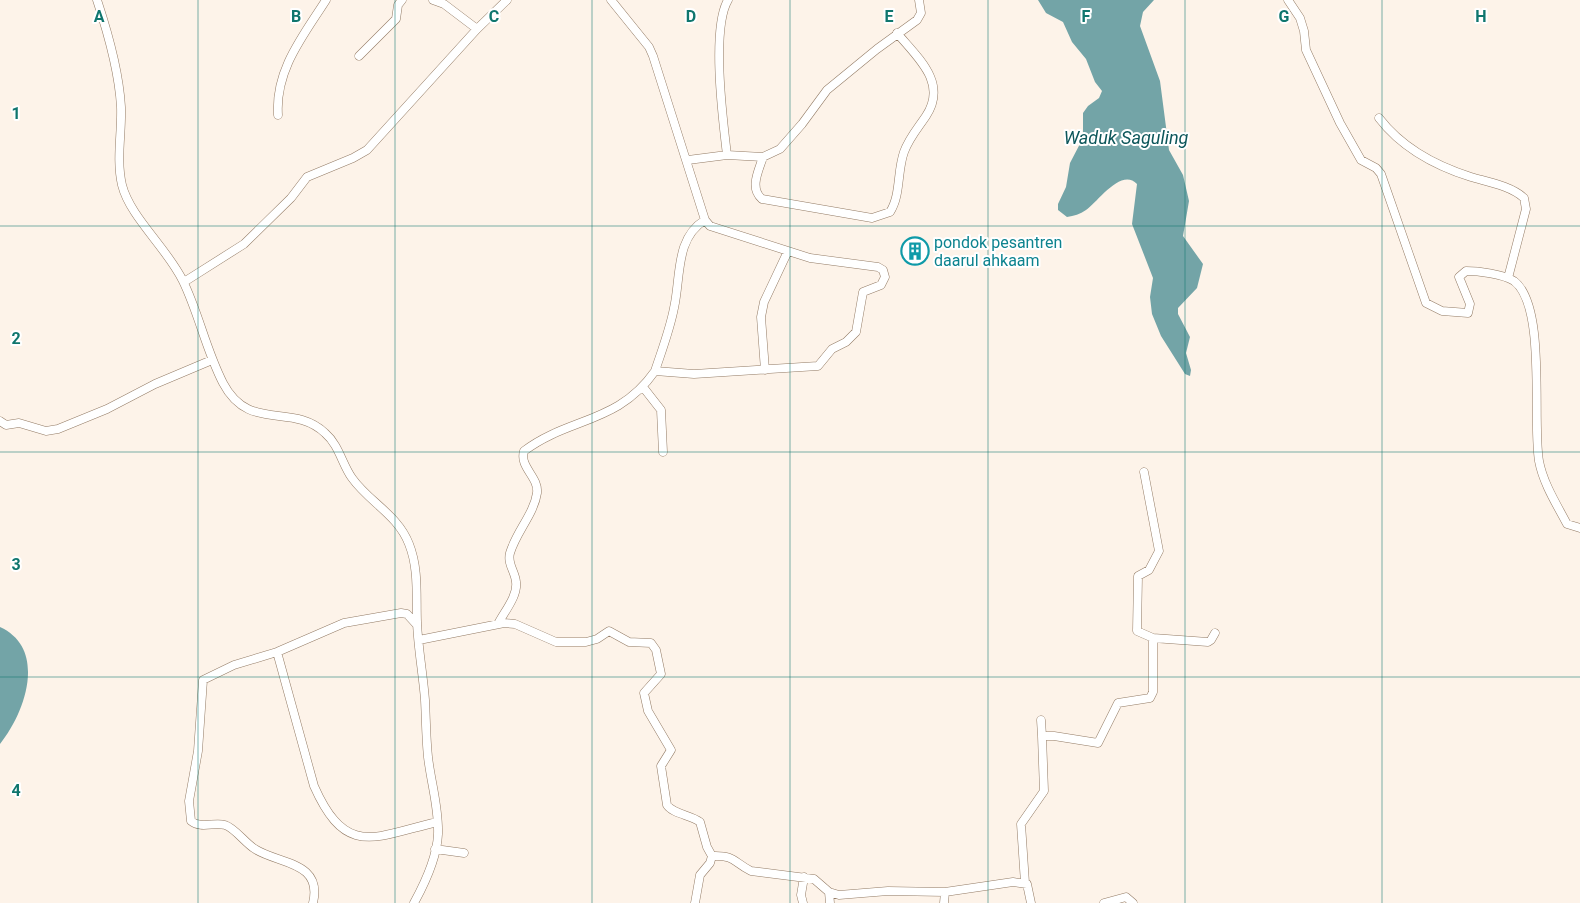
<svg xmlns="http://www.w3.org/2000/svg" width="1580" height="903" font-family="Roboto,sans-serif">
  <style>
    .water { fill: #73a4a7 }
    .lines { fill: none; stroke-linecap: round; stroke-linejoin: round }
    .minor-casing { stroke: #937b65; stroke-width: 9 }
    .minor { stroke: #fff; stroke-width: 8 }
    .grid { fill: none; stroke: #0f766e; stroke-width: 1; stroke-opacity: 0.55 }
    .labels { text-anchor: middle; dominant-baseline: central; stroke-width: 4; stroke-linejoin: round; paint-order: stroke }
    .culture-label { font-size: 16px; fill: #0d838f; stroke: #fff; text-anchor: start }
    .water-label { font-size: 18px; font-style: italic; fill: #0c565a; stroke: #fff }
    .grid-label { font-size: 16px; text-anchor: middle; font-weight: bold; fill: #0f766e; stroke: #fff; stroke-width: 4; stroke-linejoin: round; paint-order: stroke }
  </style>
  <rect width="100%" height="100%" fill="#fdf3e9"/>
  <path class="water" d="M1038,0H1154L1143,12L1140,26L1160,81L1169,150L1183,175L1189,201L1183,236L1203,264L1197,288L1178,308V314L1190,337L1186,353L1191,370L1190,376L1185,374L1161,336L1152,314L1150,297L1153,278L1132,224L1137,184C1121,167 1097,203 1086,210C1080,214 1074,216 1067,217L1058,210V204L1066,187L1070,163L1083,138V113L1088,106L1099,98L1102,91L1095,82L1086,59L1072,42L1063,22L1046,13Z
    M0,627C48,649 25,713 0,744Z"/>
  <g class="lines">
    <g class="minor-casing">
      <path id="minor" d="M97,0C108,33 119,71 121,107C122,133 116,159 122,185C130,217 167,248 183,281C199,314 206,350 223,383C249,433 292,402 325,433C339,445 342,464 352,478C369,502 398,515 409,544C419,569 416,596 417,622C418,648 423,674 425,700C426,719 426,738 428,757C431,783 439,808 438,834C437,858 425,883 414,903
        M433,0L444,4L477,29
        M1288,0L1300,18L1304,31L1306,50L1340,123L1361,160L1376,168L1381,174L1426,303L1442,311L1468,313L1470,304L1459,277L1466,271C1478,271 1503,274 1514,281C1547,306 1532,421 1539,461C1543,483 1557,505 1567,524L1580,528
        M359,56L396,19L398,5L402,0
        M278,115C275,70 303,36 326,0
        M1379,118C1402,148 1436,166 1471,177C1488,182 1511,186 1524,198L1526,209L1508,278
        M727,155C723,121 711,29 728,0
        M763,157C759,170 749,188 762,199L872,218L890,212C901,195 897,171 904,152C909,138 918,128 926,116C948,83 918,58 897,33
        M688,160L727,155L763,157L780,149L802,124L827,90L877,49L917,20L921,13L919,0
        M184,282L244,244L291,198L307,177L353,158L367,150L477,29L507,0
        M765,370L761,317L764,302L788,251
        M655,371C662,350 670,329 674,308C681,277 675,238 705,220
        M643,387L661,410L663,452
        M0,421L6,425L19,423L46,431L58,429L107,409L155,384L212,360
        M1144,472L1159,551L1149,570L1138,576L1137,631L1153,638L1208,642L1211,640L1215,633
        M498,624C504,612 518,596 516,582C515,571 507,564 510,553C516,532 534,514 537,493C539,477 519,467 524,451C569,417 618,424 655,371L694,374L818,366L832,349L846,342L856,332L863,292L881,285L885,277L883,270L878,267L810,258L710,226L705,220L653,56L649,47L611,0
        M419,640L504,623L515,624L556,642H586L597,639L609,631L629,642L651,643L656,650L661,674L644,693L648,711L671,750L661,766L667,805C673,814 691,815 700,822L707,847L712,856L710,863L700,875L695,903
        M277,652L314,786C346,858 374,837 437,822
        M1041,720L1042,736
        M435,849L464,853
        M712,856C735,855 733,862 751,871L814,879L829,892L839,895L888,891L945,892L1013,882L1027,884L1031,903
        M1025,883L1021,824L1044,791L1042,736H1054L1098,743L1118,703L1150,698L1153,692V638
        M829,892L830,903
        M313,903C323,861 278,864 255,849C245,843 235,828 225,825C214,822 201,829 191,821L189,801L198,751L203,680L234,665L277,652L344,623L401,613L407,614L417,625
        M803,903L801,895L804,877
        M944,903L945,892
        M1104,903L1126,897L1133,903"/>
    </g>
    <use href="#minor" class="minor"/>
  </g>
  <path class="grid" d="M198,0V903M395,0V903M592,0V903M790,0V903M988,0V903M1185,0V903M1382,0V903M0,226H1580M0,452H1580M0,677H1580"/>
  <defs>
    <g id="building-ring" transform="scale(1.4375)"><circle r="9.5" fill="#fff" stroke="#0f9aa8" stroke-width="1.5"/><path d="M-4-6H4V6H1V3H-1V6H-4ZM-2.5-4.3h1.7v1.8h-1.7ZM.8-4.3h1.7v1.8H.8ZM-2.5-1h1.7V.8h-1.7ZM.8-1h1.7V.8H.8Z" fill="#0f9aa8"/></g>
  </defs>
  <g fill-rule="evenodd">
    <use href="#building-ring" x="915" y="251"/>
  </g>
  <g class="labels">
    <g class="culture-label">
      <text x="934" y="242">pondok pesantren<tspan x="934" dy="18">daarul ahkaam</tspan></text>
    </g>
    <g class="water-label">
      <text x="1126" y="137">Waduk Saguling</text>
    </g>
  </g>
  <g class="grid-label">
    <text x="99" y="22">A</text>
    <text x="296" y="22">B</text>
    <text x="494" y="22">C</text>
    <text x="691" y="22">D</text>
    <text x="889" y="22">E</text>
    <text x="1086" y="22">F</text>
    <text x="1284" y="22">G</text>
    <text x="1481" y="22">H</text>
    <text x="16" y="119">1</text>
    <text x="16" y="344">2</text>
    <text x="16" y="570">3</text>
    <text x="16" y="796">4</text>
  </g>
</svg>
